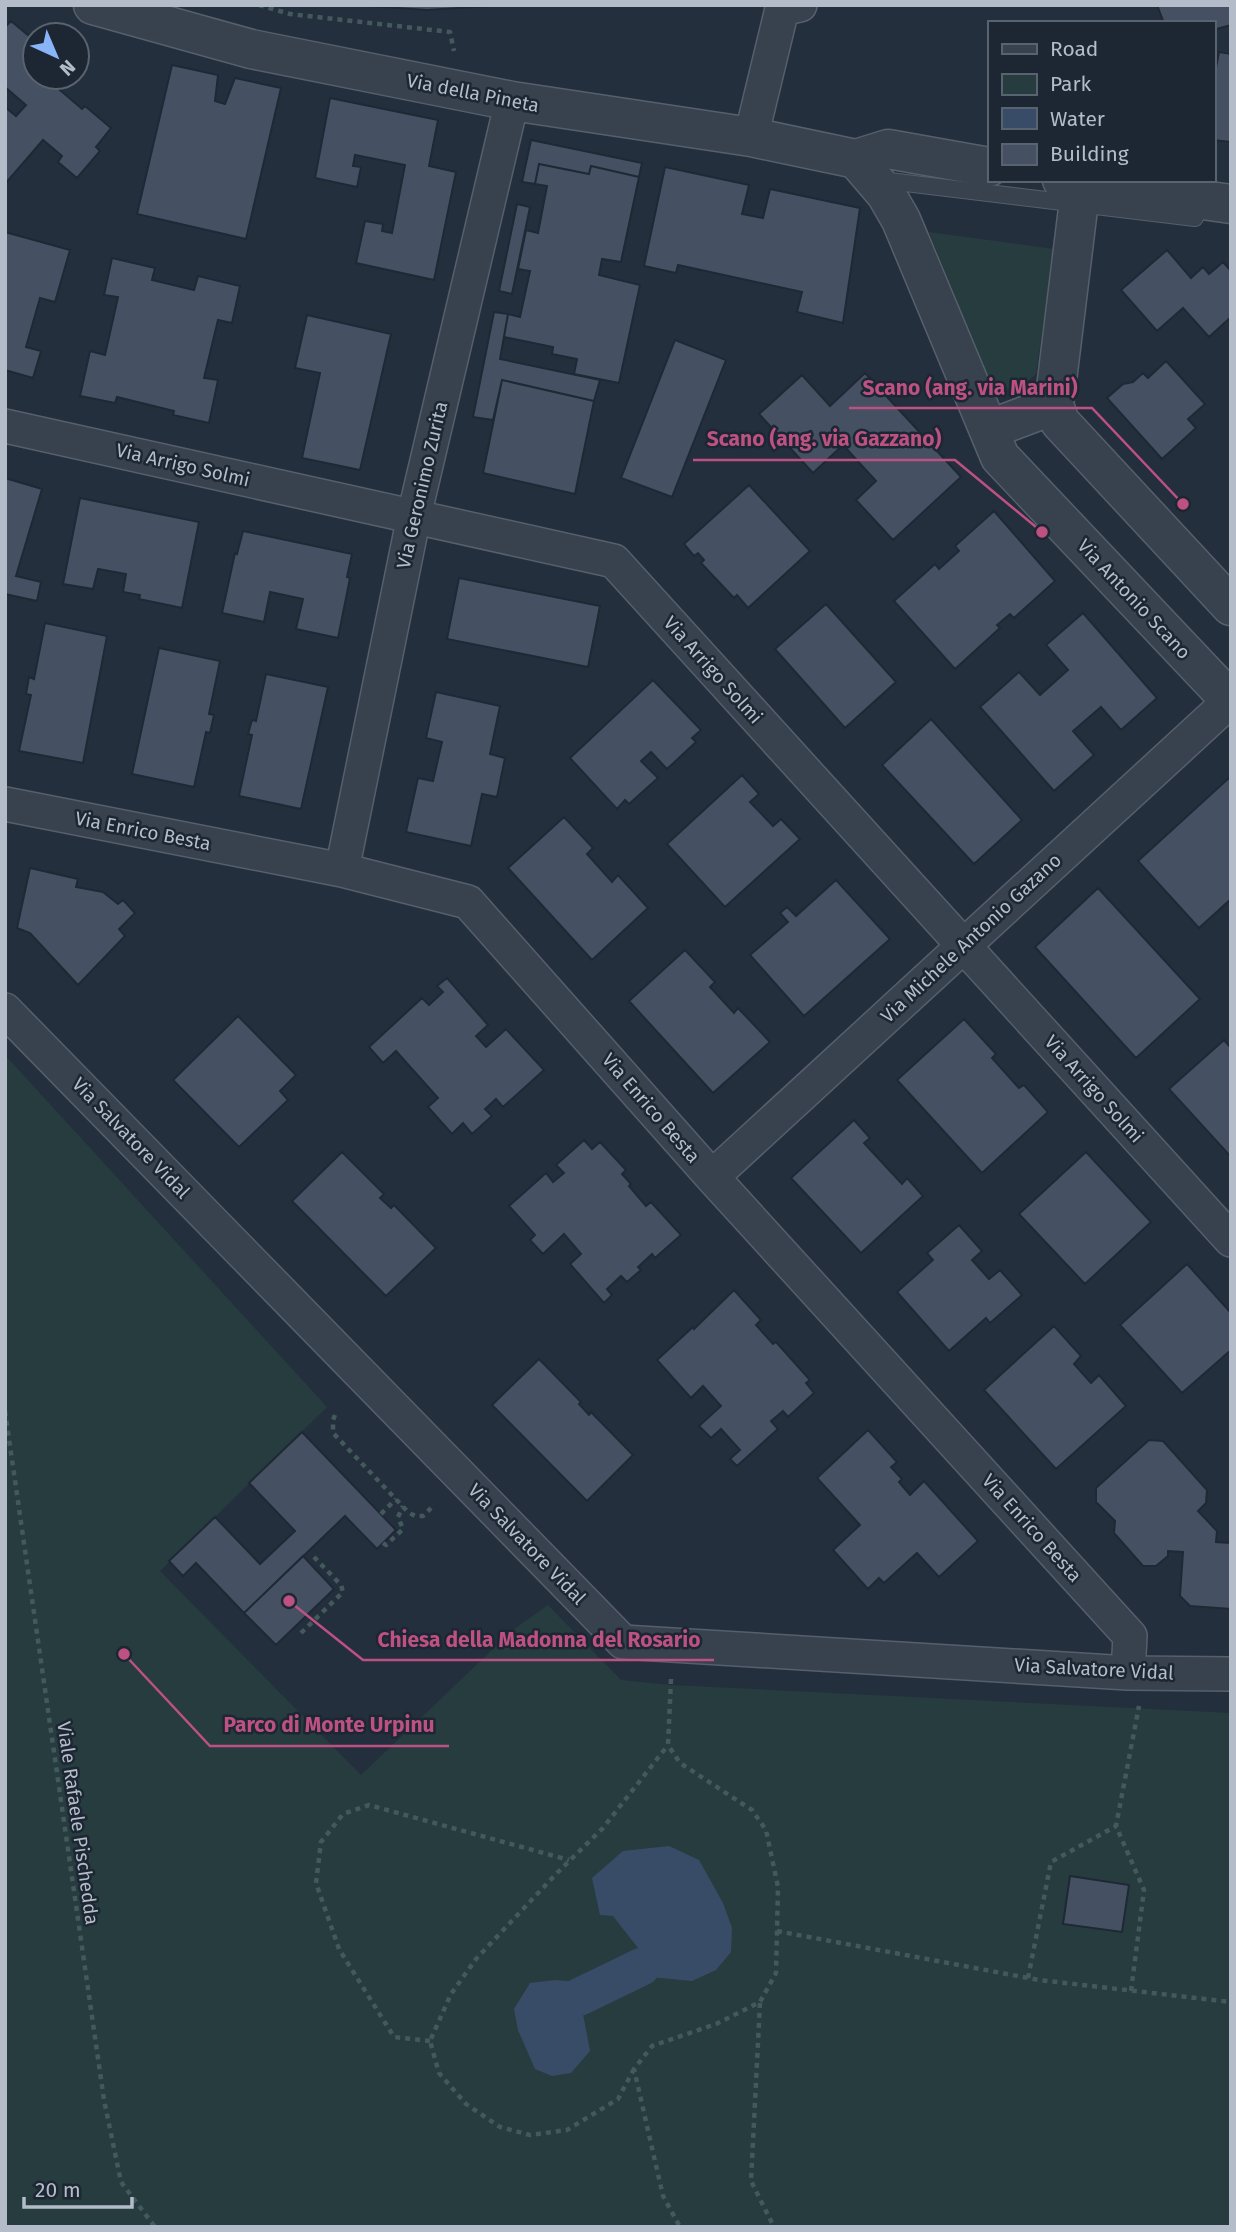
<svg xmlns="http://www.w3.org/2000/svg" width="1236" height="2232" font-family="'Fira Sans',sans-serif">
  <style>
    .green { fill: #263c3f }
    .water { fill: #394c67 }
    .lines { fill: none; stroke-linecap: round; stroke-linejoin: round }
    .canal { stroke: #394c67; stroke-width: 38 }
    .building { fill: #455162; stroke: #1f2835; stroke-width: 2 }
    .service-casing { stroke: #565f6c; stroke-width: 18 }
    .minor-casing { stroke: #565f6c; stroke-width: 36 }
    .tertiary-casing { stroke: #565f6c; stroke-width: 41 }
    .path { stroke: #44595c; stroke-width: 4.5; stroke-dasharray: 5 5; stroke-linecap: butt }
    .service { stroke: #38414e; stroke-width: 16 }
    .minor { stroke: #38414e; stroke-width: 33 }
    .tertiary { stroke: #38414e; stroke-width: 38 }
    .labels { text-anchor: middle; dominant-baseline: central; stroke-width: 5; stroke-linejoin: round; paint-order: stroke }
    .street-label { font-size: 19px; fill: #b4bcc9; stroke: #1d2633 }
    .leader { fill: none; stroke: #bd5182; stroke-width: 2.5 }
    .callout-dot { fill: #bd5182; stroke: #1d2633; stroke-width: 2.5 }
    .callout-label { font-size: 21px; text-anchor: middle; font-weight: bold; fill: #bd5182; stroke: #1d2633; stroke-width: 5; stroke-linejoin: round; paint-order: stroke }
  </style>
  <rect width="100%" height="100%" fill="#242f3e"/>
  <path class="green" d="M929,232L1054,249L1036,374C1017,392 1004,395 986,374Z
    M5,1055L327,1407L160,1571L361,1775L514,1629L548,1605L621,1680L672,1685L1231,1713V2227H5Z"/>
  <path class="water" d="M669,1846L699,1860L723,1903L732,1928L731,1952L716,1970L692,1981L641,1976L642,1953L613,1916L600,1915L592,1878L623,1851Z
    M555,1980L577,1982L590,2051L571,2073L552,2076L535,2069L518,2030L514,2009L530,1983Z"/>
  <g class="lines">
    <path class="canal" d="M579,1997L641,1967"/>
  </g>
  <path class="building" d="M356,5H506L427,10Z
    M1157,5H1231V25L1213,30V23H1164Z
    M11,21L35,41V77H61L54,85L82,109L85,106L111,128L96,147L100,151L77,178L58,162L62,156L43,140L5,184V107L16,116L26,105L5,87V27Z
    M1219,52L1231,54V142L1213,140V83Z
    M172,65L218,75L215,101L225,104L235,78L281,88L246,239L137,214Z
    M330,98L438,120L429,166L456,172L434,280L356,263L365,221L383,224L382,231L392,233L405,165L355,155L353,166L361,167L357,187L315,178Z
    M531,140L642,163L639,177L591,166L589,174L539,164L535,184L522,182Z
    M539,164L589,174L591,166L639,177L621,262L602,259L599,275L640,285L619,383L574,374L577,359L552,354L553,347L504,337L508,314L520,317L530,271L518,269L526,230L538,233L547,186L535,184Z
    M665,167L749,185L742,214L763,218L770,189L860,208L843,323L797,312L802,292L678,265L676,273L644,266Z
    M517,204L530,207L512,294L499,291Z
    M5,232L70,250L55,302L40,298L26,347L41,351L33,378L5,370Z
    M1167,250L1191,278L1203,267L1209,274L1223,262L1231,271V317L1209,337L1183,308L1157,331L1121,290Z
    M112,258L155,268L152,280L194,290L198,276L240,286L232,323L218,320L204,378L218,380L209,423L173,415L174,411L117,397L115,403L80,396L90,351L105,355L118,297L104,295Z
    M494,312L508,314L500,359L600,380L594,401L502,380L493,420L473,417Z
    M307,315L391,334L360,470L302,458L320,373L295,368Z
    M675,340L726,360L672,497L621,478Z
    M1166,361L1205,404L1188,419L1196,428L1162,459L1107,398L1123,384L1133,382L1143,373L1148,378Z
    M865,373L961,477L893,540L856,500L876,481L843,445L813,473L759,414L802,375L830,406Z
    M502,380L594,401L575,494L483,473Z
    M5,478L42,489L16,576L41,582L37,601L5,594Z
    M749,485L810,551L748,608L737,595L734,598L701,563L704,560L698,553L694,556L684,544Z
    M80,498L199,522L182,608L139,599L140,595L123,592L126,574L98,569L93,589L63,584Z
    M994,511L1055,581L1014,618L1010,614L997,625L1000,628L955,669L894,601L935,564L939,569L959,551L955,546Z
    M243,531L352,554L347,577L350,578L338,638L296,629L303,599L270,592L264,622L222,613L235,553L237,554Z
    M459,578L600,606L588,667L447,639Z
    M826,604L896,682L845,728L775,649Z
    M1083,613L1157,698L1121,730L1101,707L1073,731L1094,755L1054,791L980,707L1019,672L1040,695L1068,670L1046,645Z
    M45,623L107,636L83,763L19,751L31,695L26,694L29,677L34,679Z
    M159,648L220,661L209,714L214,715L210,733L206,732L194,787L132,774Z
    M266,674L328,687L301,809L239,796L252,735L248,734L252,720L256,721Z
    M653,680L701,730L692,738L696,742L667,769L651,752L641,761L658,778L629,804L625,800L617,809L570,758Z
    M436,692L500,706L490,754L505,758L497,797L482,794L471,846L406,832L418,778L433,781L442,742L426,738Z
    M931,719L1022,820L974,864L882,765Z
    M742,775L759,794L750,802L773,826L781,819L800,839L725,907L667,844Z
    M1230,777L1231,899L1199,928L1138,861Z
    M564,817L593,848L587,854L612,882L618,875L648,908L592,960L508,868Z
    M30,868L78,879L76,887L103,892L118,904L123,900L135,913L119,929L125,936L78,985L30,933L17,928Z
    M836,880L890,939L804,1016L750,955L788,922L780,913L787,907L796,916Z
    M1098,888L1200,999L1136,1058L1035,947Z
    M685,950L715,982L710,987L734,1013L738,1008L770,1042L713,1093L629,1001Z
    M447,978L488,1025L476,1036L486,1047L506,1029L544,1070L503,1107L496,1099L485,1109L492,1116L472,1134L463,1123L452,1134L428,1107L438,1098L396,1051L383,1063L369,1047L422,998L429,1005L443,992L437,986Z
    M238,1016L296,1075L280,1091L288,1100L239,1147L173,1080Z
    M964,1019L996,1054L992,1058L1019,1088L1024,1085L1048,1112L982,1173L897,1080Z
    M1224,1040L1231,1048V1157L1169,1089Z
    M854,1120L870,1138L864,1143L902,1184L907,1178L923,1196L861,1253L791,1178Z
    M584,1140L592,1149L600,1142L626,1170L622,1174L631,1184L629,1186L646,1206L651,1202L681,1235L655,1258L652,1254L638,1267L641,1270L627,1282L621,1276L607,1289L612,1295L604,1303L570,1264L581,1254L564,1234L543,1254L530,1240L535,1235L509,1206L546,1173L553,1182L564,1173L556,1165Z
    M342,1152L384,1194L380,1198L391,1208L394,1205L436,1248L386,1296L292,1201Z
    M1086,1152L1151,1222L1085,1284L1019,1214Z
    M959,1225L982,1251L972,1260L989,1279L1000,1270L1022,1295L990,1323L986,1318L949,1351L897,1292L933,1260L927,1253Z
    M1187,1264L1231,1313V1350L1182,1393L1120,1325Z
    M734,1290L761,1320L756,1325L773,1344L776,1342L810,1380L806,1383L814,1393L788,1417L783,1411L771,1421L778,1429L737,1466L730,1459L740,1450L721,1429L711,1438L699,1426L721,1406L703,1386L691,1398L657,1360L693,1327L694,1329Z
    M1054,1326L1081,1356L1074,1364L1091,1383L1099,1375L1126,1406L1056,1469L984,1390Z
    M539,1359L581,1402L579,1404L589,1415L591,1412L633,1455L587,1501L492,1405Z
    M868,1430L897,1462L891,1467L902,1479L899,1482L910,1495L924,1481L978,1541L939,1577L917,1553L884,1583L879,1578L868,1589L833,1550L860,1525L817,1478Z
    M302,1432L396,1530L377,1549L345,1516L244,1613L196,1563L183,1576L169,1561L215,1517L260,1564L295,1531L249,1483Z
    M1149,1440L1163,1441L1207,1490L1206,1503L1198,1511L1217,1531L1216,1542L1231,1543V1609L1190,1606L1180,1596L1183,1552L1168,1551V1556L1156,1566H1143L1114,1533L1115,1521L1096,1502V1488Z
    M303,1556L334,1589L276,1645L244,1613Z
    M1070,1876L1129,1885L1122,1932L1063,1924Z"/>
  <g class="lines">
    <g class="service-casing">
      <path id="service" d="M882,176L889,181L1195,218"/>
    </g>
    <g class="minor-casing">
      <path id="minor" d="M751,137L782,9L800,5
        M5,426L614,561L1231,1240
        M5,804L342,870L468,902L712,1177L1130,1636L1128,1673
        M342,870L414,516L512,101
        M5,1010L623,1642L1128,1673L1231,1674
        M712,1177L1231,700"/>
    </g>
    <g class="tertiary-casing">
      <path id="tertiary" d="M93,5L251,49L512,101L751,137L856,159L888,149L989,167
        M856,159L886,194L901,220L1000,457L1231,701
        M1062,180L1231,204
        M1081,184L1054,405L1060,422L1231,606
        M990,429L1054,405"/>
    </g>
    <path class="path" d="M259,5L290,14L450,32L454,51
      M5,1411L104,2100L121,2182L155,2227
      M335,1415L333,1420V1433L408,1512L415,1516H423L431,1508
      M381,1514L396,1499
      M383,1543L386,1545L403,1529L398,1517L403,1506
      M301,1633L343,1592L341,1585L314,1557
      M671,1679L668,1745L680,1763L752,1810L766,1830L778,1887L776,1973L760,2002L716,2024L652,2046L634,2069L663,2196L680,2227
      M777,1931L1039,1980L1231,2002
      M1028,1978L1051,1862L1116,1826
      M1131,1991L1144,1890L1116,1826L1139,1706
      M760,2003L751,2181L774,2227
      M430,2041L394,2037L339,1949L316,1883L321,1842L343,1814L369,1805L569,1860
      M634,2069L618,2099L567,2130L530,2135L500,2127L466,2104L439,2073L430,2041L451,1994L476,1959L557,1873L603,1828L668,1745"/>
    <use href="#service" class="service"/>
    <use href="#minor" class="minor"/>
    <use href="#tertiary" class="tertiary"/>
  </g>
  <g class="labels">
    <g class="street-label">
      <text transform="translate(473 93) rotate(11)">Via della Pineta</text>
      <text transform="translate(183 465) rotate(13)">Via Arrigo Solmi</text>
      <text transform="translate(422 485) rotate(-77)">Via Geronimo Zurita</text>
      <text transform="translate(1134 599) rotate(47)">Via Antonio Scano</text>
      <text transform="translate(713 670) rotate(48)">Via Arrigo Solmi</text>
      <text transform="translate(143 831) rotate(11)">Via Enrico Besta</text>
      <text transform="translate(971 938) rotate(-43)">Via Michele Antonio Gazano</text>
      <text transform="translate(1094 1089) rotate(48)">Via Arrigo Solmi</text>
      <text transform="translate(651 1108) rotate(49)">Via Enrico Besta</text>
      <text transform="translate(131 1138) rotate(46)">Via Salvatore Vidal</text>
      <text transform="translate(1032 1528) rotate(48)">Via Enrico Besta</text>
      <text transform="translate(527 1544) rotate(46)">Via Salvatore Vidal</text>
      <text transform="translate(1094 1669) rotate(3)">Via Salvatore Vidal</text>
      <text transform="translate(78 1823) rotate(82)">Viale Rafaele Pischedda</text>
    </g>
  </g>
  <path class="leader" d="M1183 504L1092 408H849M1042 532L955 460H693M289 1601L363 1660H714M124 1654L210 1746H449"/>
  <g class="callout-dot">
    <circle cx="1183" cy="504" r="7"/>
    <circle cx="1042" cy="532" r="7"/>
    <circle cx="289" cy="1601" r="7"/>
    <circle cx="124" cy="1654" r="7"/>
  </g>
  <g class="callout-label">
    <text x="970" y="395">Scano (ang. via Marini)</text>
    <text x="824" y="446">Scano (ang. via Gazzano)</text>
    <text x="539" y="1647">Chiesa della Madonna del Rosario</text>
    <text x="329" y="1732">Parco di Monte Urpinu</text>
  </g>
  <rect width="1236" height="2232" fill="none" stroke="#b4bcc9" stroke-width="14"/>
  <rect x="988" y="21" width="228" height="161" fill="#1d2633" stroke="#59626f" stroke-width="2"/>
  <rect x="1002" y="44" width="35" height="10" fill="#38414e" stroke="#59626f" stroke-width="2"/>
  <text x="1050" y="56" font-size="21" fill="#b4bcc9">Road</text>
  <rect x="1002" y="74" width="35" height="21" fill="#263c3f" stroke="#59626f" stroke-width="2"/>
  <text x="1050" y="91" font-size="21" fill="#b4bcc9">Park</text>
  <rect x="1002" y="108" width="35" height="21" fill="#394c67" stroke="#59626f" stroke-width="2"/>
  <text x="1050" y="126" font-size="21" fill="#b4bcc9">Water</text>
  <rect x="1002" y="144" width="35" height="21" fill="#455162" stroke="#59626f" stroke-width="2"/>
  <text x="1050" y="161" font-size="21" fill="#b4bcc9">Building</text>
  <g transform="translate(56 56) rotate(136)"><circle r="33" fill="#1d2633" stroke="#59626f" stroke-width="2"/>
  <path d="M0-5L12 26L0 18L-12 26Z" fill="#8ab4f8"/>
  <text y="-10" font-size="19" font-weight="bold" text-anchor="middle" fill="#b4bcc9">N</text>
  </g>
  <path d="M24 2197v10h108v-10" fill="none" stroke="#b4bcc9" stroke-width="3.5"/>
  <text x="35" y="2197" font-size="21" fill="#b4bcc9" stroke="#1d2633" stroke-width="5" paint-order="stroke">20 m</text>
</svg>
